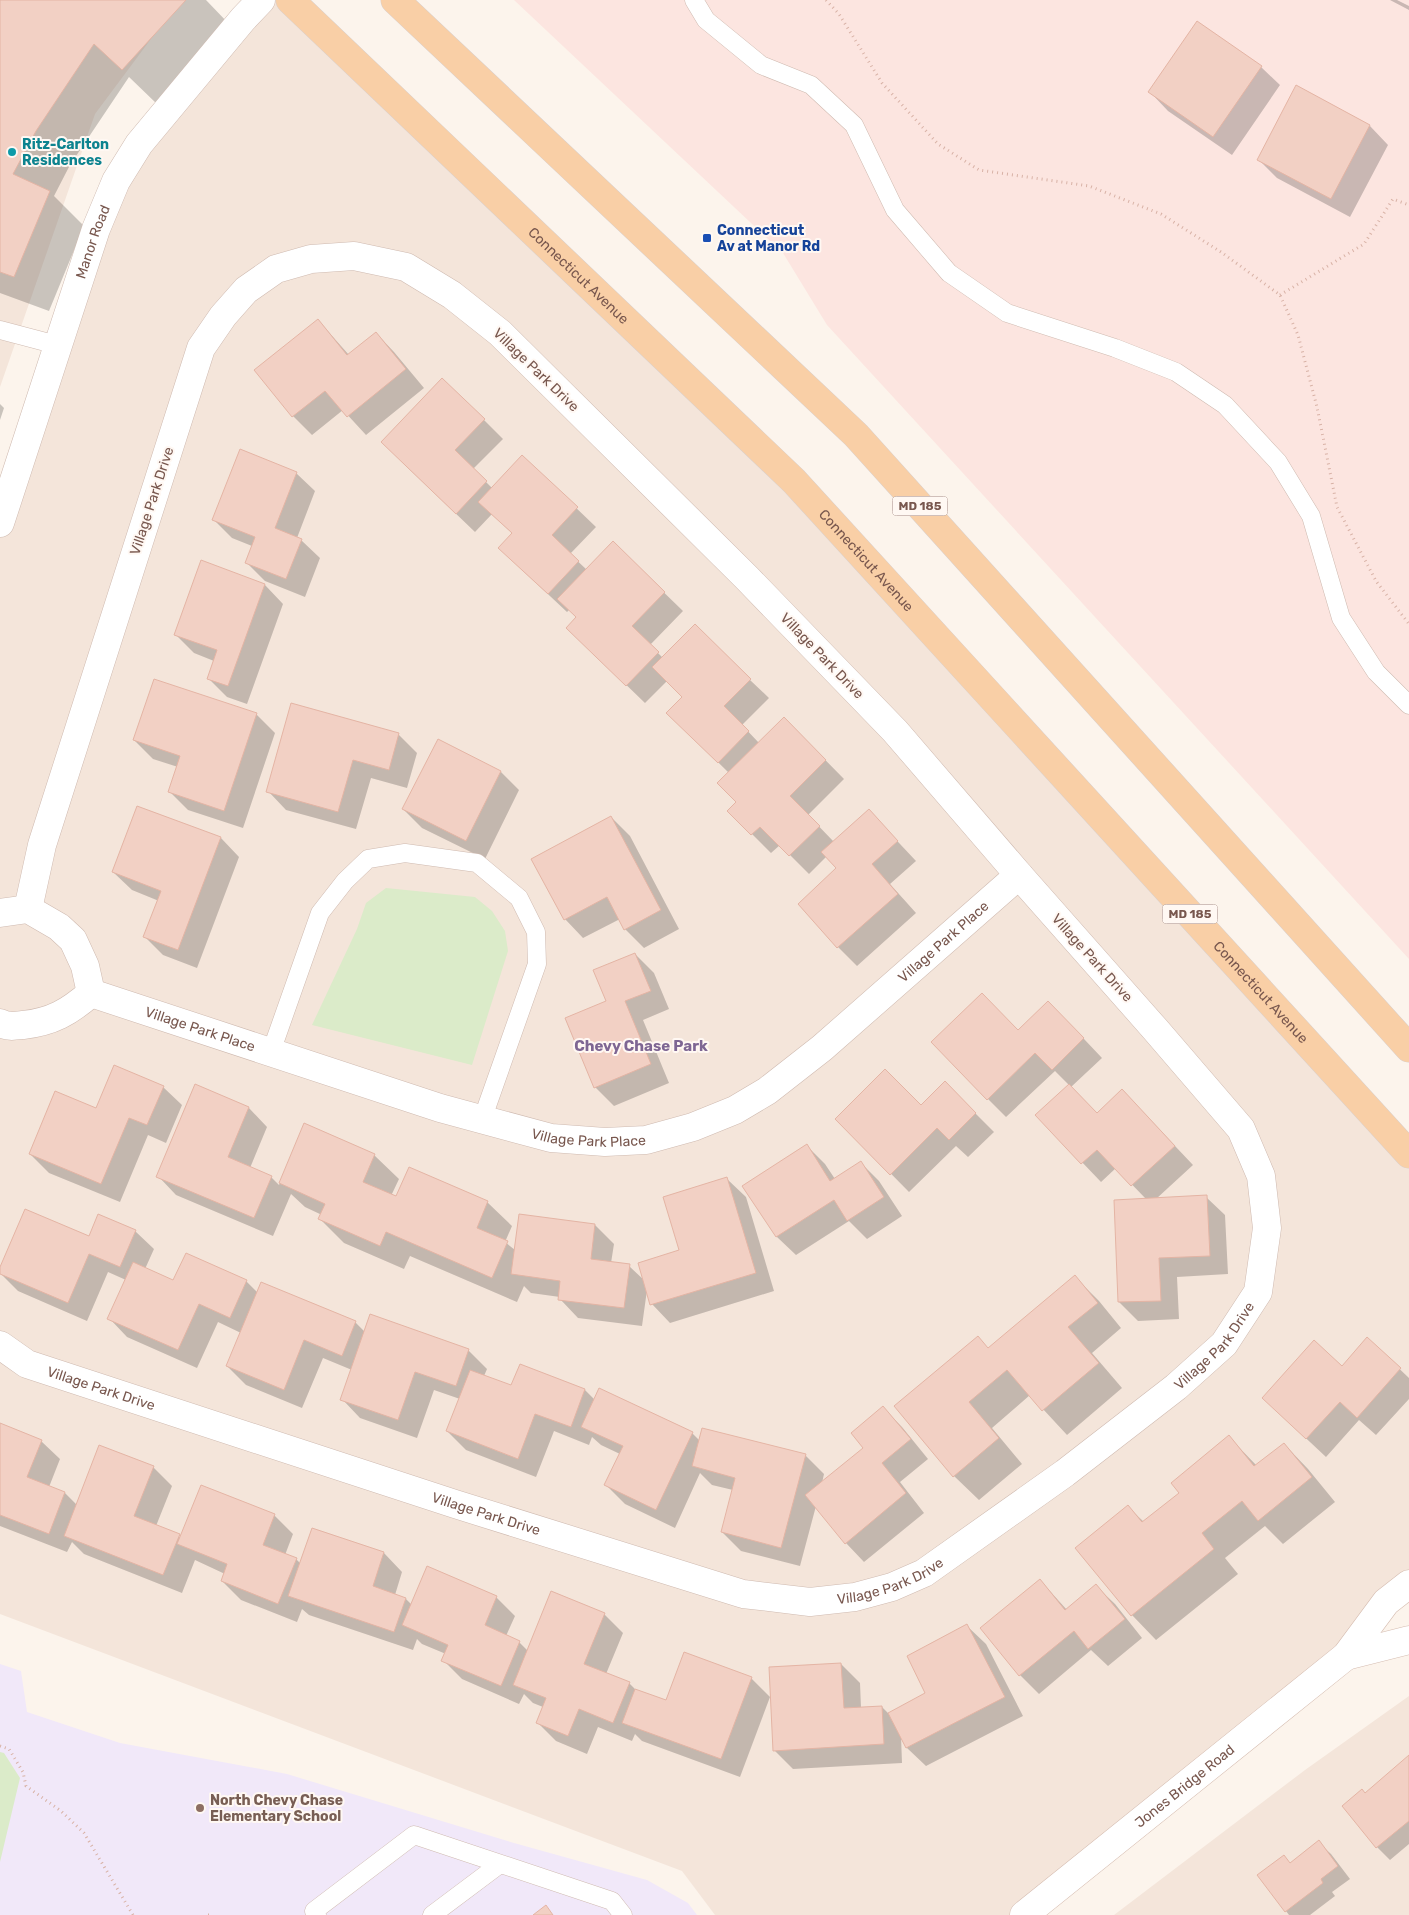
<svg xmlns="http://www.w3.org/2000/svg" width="1409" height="1915" font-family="Rubik,sans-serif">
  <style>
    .residential { fill: #f4e5da }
    .commercial { fill: #fce5e0 }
    .education { fill: #f1e8f9 }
    .green { fill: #dbebc9 }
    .shadow { fill: #0003 }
    .building { fill: #f2d0c4; stroke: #e4b4a4 }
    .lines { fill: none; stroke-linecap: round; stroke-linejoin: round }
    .service-casing { stroke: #cfbab0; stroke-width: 19 }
    .minor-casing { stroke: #cfbab0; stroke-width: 29 }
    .tertiary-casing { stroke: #cfbab0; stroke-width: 29 }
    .secondary-casing { stroke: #d5bcb0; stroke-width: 29 }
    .primary-casing { stroke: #d9d0cd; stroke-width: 29 }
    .path { stroke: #d8b2a6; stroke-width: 3; stroke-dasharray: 1 4; stroke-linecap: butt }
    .service { stroke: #fff; stroke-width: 18 }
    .minor { stroke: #fff; stroke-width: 28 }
    .tertiary { stroke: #fff; stroke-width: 28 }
    .secondary { stroke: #fff; stroke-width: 28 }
    .primary { stroke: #f9cfa6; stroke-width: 28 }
    .culture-dot { fill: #0f9aa8; stroke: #fff8f3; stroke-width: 2 }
    .transit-dot { fill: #1a4fb4; stroke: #fff8f3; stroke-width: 2 }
    .education-dot { fill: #8d6e63; stroke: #fff8f3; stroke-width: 2 }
    .labels { text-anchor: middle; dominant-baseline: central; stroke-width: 4; stroke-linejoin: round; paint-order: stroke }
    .shield { fill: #fff8f3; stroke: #a08780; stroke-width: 1 }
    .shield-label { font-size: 12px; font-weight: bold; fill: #78574e }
    .culture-label { font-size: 14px; font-weight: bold; fill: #0d838f; stroke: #fff8f3; text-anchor: start }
    .transit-label { font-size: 14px; font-weight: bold; fill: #164399; stroke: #fff8f3; text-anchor: start }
    .street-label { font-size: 14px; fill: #78574e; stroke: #fff8f3 }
    .education-label { font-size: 14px; font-weight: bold; fill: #785e54; stroke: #fff8f3; text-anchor: start }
    .neighbourhood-label { font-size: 15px; font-weight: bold; fill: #7e6693; stroke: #fff8f3 }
  </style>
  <rect width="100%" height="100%" fill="#fcf4ec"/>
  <path class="residential" d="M0,0H180L95,114L0,387Z
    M261,0H290L794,481L1409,1154V1598L1021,1915H715L682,1871L0,1614V523L116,181Z
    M1409,1696V1915H1114L1305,1770Z"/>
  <path class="commercial" d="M514,0H1409V959L827,325L783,253Z"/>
  <path class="education" d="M0,1664L21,1671L27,1712L120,1743L287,1774L514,1843L647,1880L688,1903L697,1915H0Z"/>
  <path class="green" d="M386,888L475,897L492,911L505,931L508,951L472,1065L312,1025L357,929L366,903Z
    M0,1752L4,1753L20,1778L0,1862Z"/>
  <path class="shadow" d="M0,0H206L230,25L157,104L129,77L70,165L54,196L84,226L49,311L0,293Z
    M1390,0H1397L1409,6V10Z
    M1261,67L1280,85L1232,155L1168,111L1150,92Z
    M1296,87L1370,126L1388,145L1350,217L1277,178L1258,159Z
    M318,320L349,355L376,333L394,352L424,388L366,435L343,410L312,435L293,416L256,370Z
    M0,404L4,408L0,420Z
    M484,420L503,439L473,469L492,488L522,456L596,527L570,554L587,570L613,543L683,611L650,645L663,658L750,680L769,698L742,725L759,743L784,718L844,779L808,815L834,842L869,811L916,861L890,884L916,913L857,966L838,947V869L827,856L809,874L780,845L771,853L729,811L738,802L729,773L668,713L684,697L667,681L645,703L586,646L577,617L570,609L567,612L518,566L513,534L492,514L475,532L401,461Z
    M296,473L315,491L297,538L301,540L320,558L305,597L265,581L246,562L252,546L232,538L214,520Z
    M202,562L265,585L283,604L247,704L227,697L208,678L214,661L194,653L175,634Z
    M256,714L275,733L243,828L188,810L170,792L178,767L153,759L134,740Z
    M398,734L417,753L407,788L371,778L356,829L286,810L268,791Z
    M439,740L501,772L519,790L485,859L422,828L403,809Z
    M138,807L221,838L239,857L197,968L163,955L145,937L159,901L132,890L113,872Z
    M611,817L630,836L679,929L644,948L625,929L620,919L583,938L565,919Z
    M635,954L654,973L669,1009L643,1020L669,1083L614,1106L595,1087L607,1002Z
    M1067,1021L1102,1058L1071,1087L1097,1114L1141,1110L1193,1165L1156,1199L1206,1197L1225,1215L1228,1274L1177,1277L1179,1319L1138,1321L1119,1302L1146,1199L1116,1168L1101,1182L1037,1115L1069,1085L1055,1071L1006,1117L988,1099L1018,1032Z
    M945,1083L994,1132L968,1157L956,1146L909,1192L837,1119L921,1107Z
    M163,1087L182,1105L166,1143L148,1135L120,1202L49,1173L30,1154L97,1110Z
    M249,1108L267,1127L250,1168L271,1177L279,1185L305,1125L374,1155L399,1179L391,1196L396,1198L487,1202L512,1226L505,1242L515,1250L595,1225L614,1244L611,1263L629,1266L645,1281L681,1251L727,1179L746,1197L774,1291L670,1323L652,1304L647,1290L642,1326L578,1318L560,1299V1297L531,1293L524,1286L517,1302L410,1256L404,1269L344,1243L320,1219L322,1215L305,1207L291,1194L273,1236L176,1195L158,1176Z
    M806,1145L825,1164L835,1179L861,1163L879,1181L902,1216L867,1239L849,1221L796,1255L777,1237L744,1186Z
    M135,1231L154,1249L145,1269L174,1282L186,1254L246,1281L258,1293L262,1284L356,1323L365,1332L468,1350L487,1369L484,1376L512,1387L520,1365L585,1390L595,1400L692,1433L700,1441L805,1455L824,1474L822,1483L864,1448L883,1408L902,1427L928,1459L900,1482L924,1513L864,1562L846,1543L816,1506L800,1566L741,1551L722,1532L733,1490L712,1485L700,1473L675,1528L625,1504L606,1485L620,1454L601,1445L592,1437L589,1445L554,1431L536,1477L466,1450L447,1431L460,1399L434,1390L417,1438L360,1418L342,1399L352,1370L323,1358L302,1408L246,1385L227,1366L241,1333L218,1322L197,1368L127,1337L109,1318L126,1280L108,1272L87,1321L18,1291L0,1273V1270L90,1238Z
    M1075,1277L1099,1301L1121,1328L1092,1353L1122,1388L1067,1435L1030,1395L992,1428L1022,1464L979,1500L954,1476L896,1406L989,1349Z
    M1368,1339L1409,1378V1399L1376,1435L1359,1420L1326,1457L1263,1398L1342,1367Z
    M0,1425L41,1441L60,1459L49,1487L65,1493L77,1505L153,1467L172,1486L156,1526L181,1538L274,1515L293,1534L285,1555L296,1559L301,1564L313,1529L384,1553L402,1572L395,1595L406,1599L412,1605L496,1597L515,1616L506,1636L519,1642L528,1651L604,1614L623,1633L606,1674L629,1683L636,1690L667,1702L751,1678L770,1697L740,1777L642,1741L635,1734L632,1741L598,1727L587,1754L556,1741L537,1722L543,1707L533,1703L524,1694L519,1704L462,1679L443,1660L446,1654L422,1644L417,1639L413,1650L309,1615L302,1609L297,1622L241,1600L222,1581L225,1574L195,1560L182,1593L84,1554L72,1542L67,1552L0,1526Z
    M1229,1437L1257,1466L1284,1444L1308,1469L1335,1502L1283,1544L1265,1526L1225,1558L1238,1574L1156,1640L1132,1615L1128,1507L1144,1522L1180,1493Z
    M1040,1580L1067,1610L1096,1586L1115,1604L1142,1638L1108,1666L1091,1650L1039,1694L1020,1675Z
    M967,1626L986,1644L1023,1716L926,1766L907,1748L901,1736L902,1763L793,1769L774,1750L841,1664L860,1683L861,1708L882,1707L889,1714L927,1693Z
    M1409,1757V1844L1390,1860L1377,1847L1344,1806L1365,1794Z
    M1318,1842L1331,1854L1350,1879L1332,1892L1335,1896L1310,1915H1289L1286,1911L1290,1864Z"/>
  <path class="building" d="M0,0H186L122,70L94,44L36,131L13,174L50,191L14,277L0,272Z
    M1197,21L1262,66L1213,137L1148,92Z
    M1296,85L1370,125L1331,199L1257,160Z
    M318,319L347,355L376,332L406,369L347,417L325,391L292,417L254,370Z
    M442,378L485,419L455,450L487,481L456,514L381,442Z
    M240,449L297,472L275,528L302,539L286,579L245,563L255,537L212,520Z
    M522,455L578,507L552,535L579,561L548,594L498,548L512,533L478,502Z
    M613,541L665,592L632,626L659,652L626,686L566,628L576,617L557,599Z
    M201,560L265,584L228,686L207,679L217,650L174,635Z
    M695,624L751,679L724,706L749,731L718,763L666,713L682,697L652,667Z
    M154,679L257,713L224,811L168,792L180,756L133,740Z
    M291,703L399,733L389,770L353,760L338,812L266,792Z
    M784,717L826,760L790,796L820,826L789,856L760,827L751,835L727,811L736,802L717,783Z
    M438,739L501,771L466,841L402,809Z
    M137,806L221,837L178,950L143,937L161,891L112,872Z
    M869,809L898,841L872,864L898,894L837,948L798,904L836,868L821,852Z
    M611,816L661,910L624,930L607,897L564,920L531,859Z
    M635,953L651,991L625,1001L651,1064L594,1088L565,1018L606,1001L593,970Z
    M982,993L1018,1030L1048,1001L1084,1038L1052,1070L1035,1053L987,1100L931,1042Z
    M114,1065L164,1086L147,1125L129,1118L101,1184L29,1154L55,1091L96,1108Z
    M885,1069L921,1105L945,1081L976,1113L949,1140L937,1128L890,1175L835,1119Z
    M195,1084L249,1107L228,1157L272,1176L254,1218L156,1177Z
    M1069,1084L1097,1113L1122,1089L1175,1146L1131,1186L1097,1150L1081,1164L1035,1115Z
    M304,1123L375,1154L363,1182L396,1196L409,1167L488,1201L477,1228L508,1241L492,1278L386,1232L380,1246L318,1219L325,1204L279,1183Z
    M807,1144L830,1181L861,1161L884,1197L847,1221L834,1200L776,1237L742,1186Z
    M727,1177L756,1273L650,1305L638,1263L679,1250L663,1197Z
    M1207,1195L1210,1256L1159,1258L1161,1301L1118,1302L1114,1200Z
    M25,1209L89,1236L98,1214L136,1230L120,1267L89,1254L68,1303L0,1274V1267Z
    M519,1214L595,1224L591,1259L630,1264L624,1308L558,1300L560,1281L511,1274Z
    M186,1253L247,1280L230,1318L199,1304L178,1350L107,1319L133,1262L173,1280Z
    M1075,1275L1098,1303L1068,1327L1099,1363L1042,1411L1007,1370L969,1402L999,1438L953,1477L894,1406L978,1336L988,1348Z
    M261,1282L356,1321L342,1356L304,1340L284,1390L226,1366Z
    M370,1314L469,1349L456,1386L415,1372L398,1420L340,1400Z
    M1367,1337L1401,1368L1357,1418L1340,1402L1306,1439L1262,1398L1314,1340L1342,1366Z
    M520,1364L585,1389L571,1427L535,1414L518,1459L446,1431L470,1370L511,1385Z
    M599,1388L693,1432L656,1510L604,1485L623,1446L581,1427Z
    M883,1406L911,1439L882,1463L906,1493L845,1544L805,1495L863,1448L851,1433Z
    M0,1423L42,1440L27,1477L65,1492L49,1534L0,1515Z
    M702,1428L806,1454L781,1548L721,1532L735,1478L692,1466Z
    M1229,1435L1254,1466L1284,1443L1312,1477L1258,1521L1242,1501L1202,1533L1214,1549L1131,1616L1075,1548L1128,1505L1142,1522L1179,1493L1171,1483Z
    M99,1445L154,1466L134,1516L180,1534L163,1575L64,1536Z
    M201,1485L275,1514L263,1545L297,1558L278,1604L221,1581L227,1564L177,1544Z
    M312,1528L384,1552L373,1586L406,1598L394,1632L288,1596Z
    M427,1566L497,1596L485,1625L520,1641L501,1686L441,1661L448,1645L402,1625Z
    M1040,1579L1065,1610L1096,1584L1125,1619L1088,1649L1074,1631L1019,1676L980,1628Z
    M551,1591L605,1613L584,1664L630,1682L613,1723L579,1709L568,1736L536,1723L546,1698L513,1685Z
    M967,1624L1005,1697L906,1748L888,1713L925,1693L907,1656Z
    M684,1652L752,1677L721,1759L622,1723L635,1689L666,1700Z
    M841,1663L844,1708L882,1706L884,1744L773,1751L769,1667Z
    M1409,1755V1821L1376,1848L1342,1806L1362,1789L1365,1793Z
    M1319,1840L1338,1866L1321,1879L1323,1883L1285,1912L1257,1875L1284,1855L1290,1863Z
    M546,1905L553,1915H533Z"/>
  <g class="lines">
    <g class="service-casing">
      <path id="service" d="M694,0L706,20L761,65L811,85L854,125L895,210L949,273L1007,313L1115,348L1176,372L1225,405L1278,462L1311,516L1341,618L1376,672L1409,705
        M0,330L57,345
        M271,1052L320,913L345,881L368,859L405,853L477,863L519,898L536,932L537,964L482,1120
        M317,1915L314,1911L414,1835L612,1901L623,1915
        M432,1915L500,1864"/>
    </g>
    <g class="minor-casing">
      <g id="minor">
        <path d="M0,913L28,909L59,927L73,940L85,966L91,993"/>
        <path id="s1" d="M91,993L440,1108L551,1138L605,1142L646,1140L693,1127L735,1110L767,1091L822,1048L1019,875"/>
        <path d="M0,1023C8,1027 14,1026 23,1025C52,1022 69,1012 91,993"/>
        <path id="s2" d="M0,1345L27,1364L455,1504L743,1594L810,1602L855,1597L892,1587L924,1573L1065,1473L1176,1387L1224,1344L1258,1292L1267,1228L1261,1176L1241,1129L1155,1029L1019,875L895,731L747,578L500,333L452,295L406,267L354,256L311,259L276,269L246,290L223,316L201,348L42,845L28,909"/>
      </g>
    </g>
    <g class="tertiary-casing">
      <g id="tertiary">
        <path id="s3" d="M0,523L96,229L116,181L139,144L243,19L261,0"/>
      </g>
    </g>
    <g class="secondary-casing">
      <g id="secondary">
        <path d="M1346,1656L1409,1640"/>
        <path id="s4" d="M1024,1915L1346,1656L1386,1602L1409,1584"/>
      </g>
    </g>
    <g class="primary-casing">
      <g id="primary">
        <path id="s5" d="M290,0L794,481L1409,1154"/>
        <path d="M395,0L856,435L1409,1048"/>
      </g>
    </g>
    <path class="path" d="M826,0L839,14L882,83L938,144L979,170L1089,186L1161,214L1221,252L1280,295L1298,335L1317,407L1337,507L1376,581L1409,624
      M1280,295L1364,244L1393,199L1409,205
      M0,1746L9,1749L23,1772L26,1786L61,1811L84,1833L133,1915
      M208,1915H210"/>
    <use href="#service" class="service"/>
    <use href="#minor" class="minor"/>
    <use href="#tertiary" class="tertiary"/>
    <use href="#secondary" class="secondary"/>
    <use href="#primary" class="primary"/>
  </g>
  <circle class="culture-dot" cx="12" cy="152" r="5"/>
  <rect class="transit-dot" x="702" y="233" width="10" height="10" rx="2.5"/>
  <circle class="education-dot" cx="200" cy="1808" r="5"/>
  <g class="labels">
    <g class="shield">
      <rect x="892.5" y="496.5" width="55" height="19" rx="4"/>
      <rect x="1162.5" y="904.5" width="55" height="19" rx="4"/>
    </g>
    <g class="shield-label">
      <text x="920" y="506">MD 185</text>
      <text x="1190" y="914">MD 185</text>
    </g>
    <g class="culture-label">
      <text x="22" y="144">Ritz-Carlton<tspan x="22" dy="16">Residences</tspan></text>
    </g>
    <g class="transit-label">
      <text x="717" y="230">Connecticut<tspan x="717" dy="16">Av at Manor Rd</tspan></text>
    </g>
    <g class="street-label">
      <text stroke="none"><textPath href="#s3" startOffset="296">Manor Road</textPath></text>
      <text stroke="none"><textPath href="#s5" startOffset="399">Connecticut Avenue</textPath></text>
      <text transform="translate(536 370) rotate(44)">Village Park Drive</text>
      <text transform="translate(152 501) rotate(-72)">Village Park Drive</text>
      <text stroke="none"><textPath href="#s5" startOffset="804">Connecticut Avenue</textPath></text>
      <text transform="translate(822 656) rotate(46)">Village Park Drive</text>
      <text stroke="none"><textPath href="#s1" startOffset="940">Village Park Place</textPath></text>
      <text transform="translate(1092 958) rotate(48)">Village Park Drive</text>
      <text stroke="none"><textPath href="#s5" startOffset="1389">Connecticut Avenue</textPath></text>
      <text stroke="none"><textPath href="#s1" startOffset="115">Village Park Place</textPath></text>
      <text stroke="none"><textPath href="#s1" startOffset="520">Village Park Place</textPath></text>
      <text stroke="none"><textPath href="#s2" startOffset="1341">Village Park Drive</textPath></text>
      <text stroke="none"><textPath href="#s2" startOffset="111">Village Park Drive</textPath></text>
      <text stroke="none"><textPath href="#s2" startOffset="516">Village Park Drive</textPath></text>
      <text stroke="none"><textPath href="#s2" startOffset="936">Village Park Drive</textPath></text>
      <text stroke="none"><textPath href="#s4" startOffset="206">Jones Bridge Road</textPath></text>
    </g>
    <g class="education-label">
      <text x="210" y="1800">North Chevy Chase<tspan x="210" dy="16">Elementary School</tspan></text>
    </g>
    <g class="neighbourhood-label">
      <text x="641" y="1046">Chevy Chase Park</text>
    </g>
  </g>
</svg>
